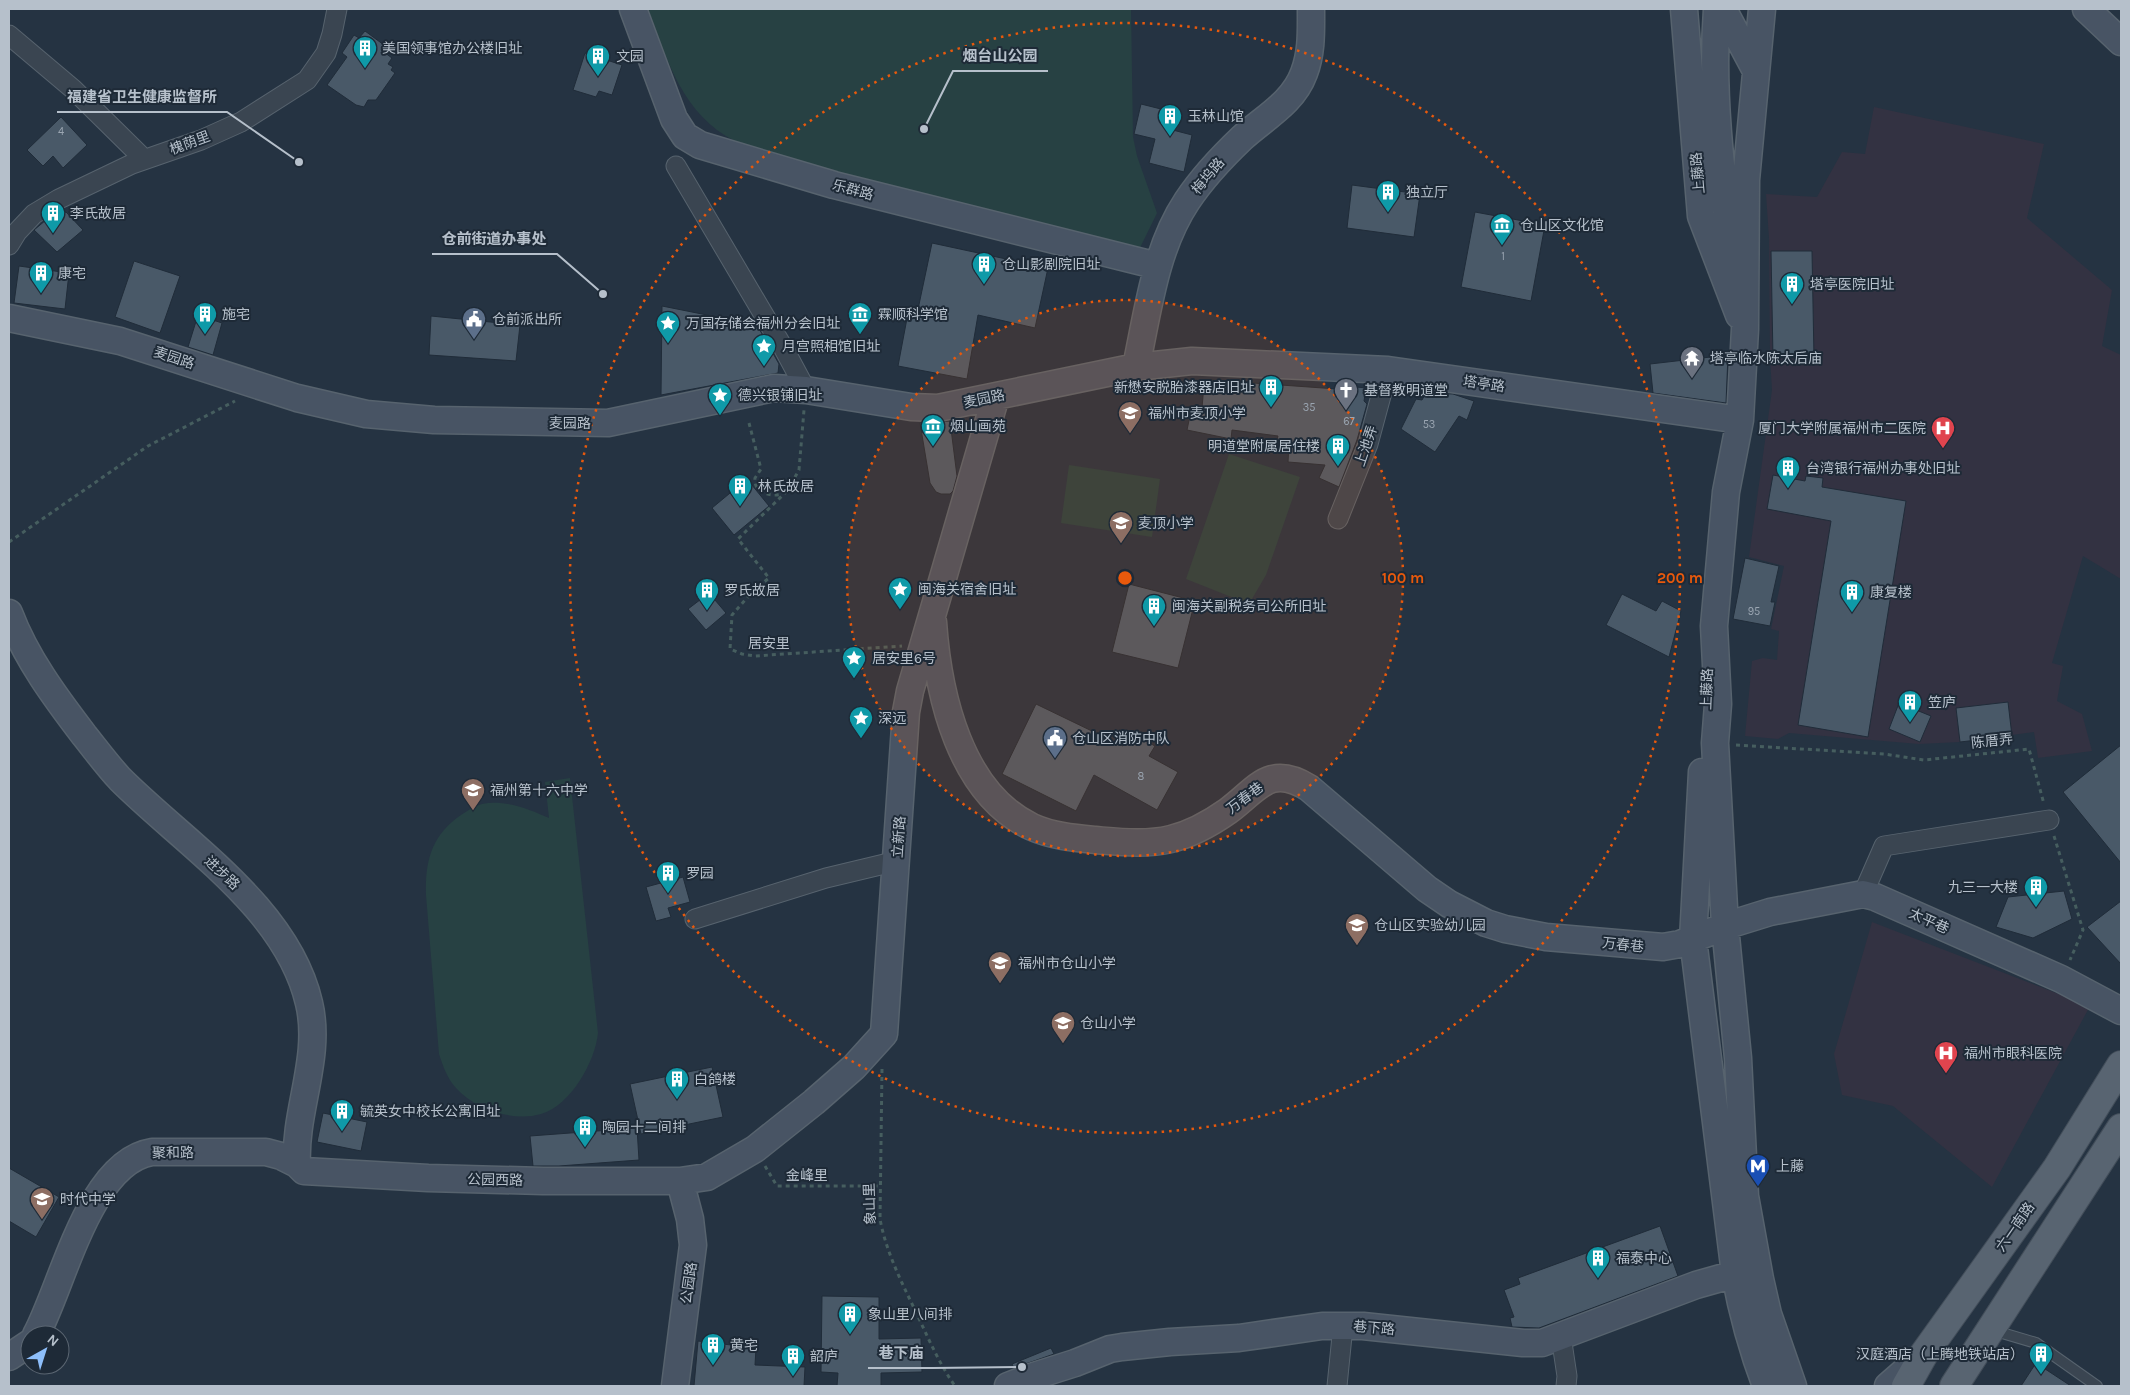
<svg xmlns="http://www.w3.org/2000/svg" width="2130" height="1395" font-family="Karla,'Noto Sans SC',sans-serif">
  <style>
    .medical { fill: #333242 }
    .green { fill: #274143 }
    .building { fill: #495968; stroke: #202c39 }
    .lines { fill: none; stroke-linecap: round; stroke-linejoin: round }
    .lane-casing { stroke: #57636e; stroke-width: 12 }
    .street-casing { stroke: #57636e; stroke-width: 21 }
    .secondary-casing { stroke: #57636e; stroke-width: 29 }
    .primary-casing { stroke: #434e5a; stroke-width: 30 }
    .path { stroke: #465e5f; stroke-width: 3; stroke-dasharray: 4 4; stroke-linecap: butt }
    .lane { stroke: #3a4551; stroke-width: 10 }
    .street { stroke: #3a4551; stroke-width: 19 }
    .secondary { stroke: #485464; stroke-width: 26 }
    .primary { stroke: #586471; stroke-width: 28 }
    .ring { fill: none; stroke: #e8590c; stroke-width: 2.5; stroke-dasharray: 2.5 5 }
    .labels { text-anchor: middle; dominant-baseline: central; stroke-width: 4; stroke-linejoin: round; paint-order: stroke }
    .number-label { font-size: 11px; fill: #9ba6b2 }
    .poi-label { font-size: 14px; fill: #b6c0cb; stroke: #1e2a37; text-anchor: start }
    .street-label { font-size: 14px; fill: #b6c0cb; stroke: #1e2a37 }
    .centre { fill: #e8590c; stroke: #1e2a37; stroke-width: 2.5 }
    .ring-label { font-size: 15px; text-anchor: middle; font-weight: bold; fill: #e8590c; stroke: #1e2a37; stroke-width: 4; stroke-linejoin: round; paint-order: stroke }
    .leader { fill: none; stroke: #b6c0cb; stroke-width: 2 }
    .callout-dot { fill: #b6c0cb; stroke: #1e2a37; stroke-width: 2 }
    .callout-label { font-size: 15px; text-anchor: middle; font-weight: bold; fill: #b6c0cb; stroke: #1e2a37; stroke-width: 4; stroke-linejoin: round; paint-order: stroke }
  </style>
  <rect width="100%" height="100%" fill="#253342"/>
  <path class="medical" d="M1874,107L2044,144L2027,218L2112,290L2102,346L2121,355V579L2083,556L2052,663L2063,666L2057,701L2082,714L2092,751L2038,758L2034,732L1960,742L1919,744L1789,733L1778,739L1745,736L1752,661L1763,658L1777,660L1779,631L1771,629L1784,566L1749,557L1772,390L1770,358L1769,238L1766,194L1817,197L1842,152L1865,154Z
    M1872,922L2090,1006L1992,1187L1893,1106L1842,1095L1834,1054Z"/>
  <path class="green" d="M648,9H1131L1133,137L1137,156L1157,213L1138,252L834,174L735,141C683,115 667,60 648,9Z
    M1229,454L1300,477L1266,575L1249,604L1186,579Z
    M1069,465L1160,479L1152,537L1061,523Z
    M570,778L598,1033C595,1062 571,1105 541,1114C513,1122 476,1110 456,1088C447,1078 443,1066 439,1054L426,895C425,860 432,835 461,815C467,811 475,806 482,804C504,799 529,809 549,818L545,782Z"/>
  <path class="building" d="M365,31L384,45L381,50L392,58L388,64L393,67L391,70L395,73L376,100H368L364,107L356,105L327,85L347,57L342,53L354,35L359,38Z
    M585,53L622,65L612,95L599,91L596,97L573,90Z
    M1141,104L1169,111L1165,128L1192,135L1184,172L1149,163L1155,139L1134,134Z
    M61,117L87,145L63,168L53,156L43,166L27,150Z
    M1352,185L1420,194L1414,237L1347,228Z
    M66,212L83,230L57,252L34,230L46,220Z
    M1475,212L1545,225L1531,301L1461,287Z
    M932,243L1048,268L1035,328L978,315L967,379L898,366L908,313L917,314Z
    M1771,251H1812L1814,358H1773Z
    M134,261L180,276L160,333L115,317Z
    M19,266L69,273L65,309L14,303Z
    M662,306L757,325L779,364L778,373L661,395Z
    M198,315L222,323L213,355L188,347Z
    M431,316L520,325L516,361L429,355Z
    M1728,355L1726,403L1653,393L1650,364Z
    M1211,380L1337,389L1338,385L1366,388L1364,401L1367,404L1357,440L1339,487L1319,478L1325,465L1288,462L1289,444L1276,443L1278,436L1232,430L1231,439L1187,430L1192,406L1202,408L1204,384Z
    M1426,393L1453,394L1474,401L1467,420L1459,416L1435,452L1401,429L1416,399L1422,400Z
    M950,421L957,476L953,491L950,494H941L936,492L930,483L920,423Z
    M1773,475L1805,481L1806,476L1823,478L1822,487L1906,501L1868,737L1798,725L1831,521L1767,509Z
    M747,479L769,506L734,535L712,508Z
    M1745,558L1779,566L1771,602H1775L1770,626L1733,619Z
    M1129,584L1195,601L1178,668L1112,652Z
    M709,593L726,613L706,630L688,609Z
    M1622,594L1656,611L1662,601L1681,611L1669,657L1606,625Z
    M2008,702L2012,736L1960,742L1956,708Z
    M1899,703L1931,716L1920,742L1889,729Z
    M1036,704L1123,746L1126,741L1131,745L1136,736L1155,746L1149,756L1178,772L1157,810L1094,775L1076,811L1002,774Z
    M2121,745V863L2063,792Z
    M683,877L690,902L668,908L671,917L656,921L646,887Z
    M2064,891L2072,919L2033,938L1996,927L2008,897Z
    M2121,901V964L2087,927Z
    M712,1067L723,1117L641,1134L630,1084Z
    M323,1113L367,1122L361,1151L317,1142Z
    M637,1128L639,1160L559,1166H533L530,1136Z
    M9,1168L59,1197L36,1237L9,1221Z
    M1660,1226L1678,1276L1539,1328L1512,1327L1510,1318L1514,1317L1504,1290L1520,1284L1518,1278Z
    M822,1296L879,1297V1339L921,1338L922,1372L881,1373V1386H837L838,1373L821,1372Z
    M698,1341L756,1348L755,1365L805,1367L804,1386H694Z
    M1051,1348L1054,1354L1014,1368L1012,1364Z
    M2036,1363L2071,1386H2021Z"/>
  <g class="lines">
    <g class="lane-casing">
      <path id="lane" d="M1992,1330L2036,1343L2097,1386"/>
    </g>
    <g class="street-casing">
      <path id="street" d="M9,35L73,89L144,159
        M676,166L784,349L806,390
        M9,245L17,232L34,214L59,199L132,164L201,140L241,122L307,80L326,53L332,34L337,9
        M1338,519L1368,444L1388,370
        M1863,894L1884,846L2049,820
        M695,919L826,878L897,861
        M1561,1336L1567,1376L1566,1386
        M1337,1386L1343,1326"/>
    </g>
    <g class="secondary-casing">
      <path id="secondary" d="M633,9L674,119L685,136L700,145L834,185L1158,266
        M1684,9L1701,216L1739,315
        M1717,9C1711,90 1720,172 1733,252
        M1723,9L1755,69
        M1762,9L1746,180L1745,329L1740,420L1726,492L1714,626L1718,704L1715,743L1725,926L1738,1058L1745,1196L1760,1279L1768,1314L1793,1386
        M2086,9L2121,42
        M9,318L120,341L297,398L366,414L434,420L608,423L774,388L806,390L911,407L938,408L1136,367L1192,361L1388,370L1740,420
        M1136,367C1148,311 1155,249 1187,201C1203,177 1222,157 1242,138C1265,117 1293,103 1304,73C1312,52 1311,31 1311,9
        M9,613C26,658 55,697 84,735C96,750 107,765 120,779C185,844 287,908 309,1003C322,1057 294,1111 297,1164L304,1171L428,1178L543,1181H680L707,1177L755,1149L814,1102L854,1067L884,1034L906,712L910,691L996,396
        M933,622C938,695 960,793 1032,827C1052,836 1074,838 1095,840C1120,842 1146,845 1171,839C1191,834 1211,823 1228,811C1257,790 1269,763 1309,788L1427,889L1449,904L1486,923L1505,929L1546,937L1663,947L1680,944L1725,926L1770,912L1863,894L1875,897L2061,979L2121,1011
        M1702,772L1693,939L1735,1274C1742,1312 1752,1349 1766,1386
        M36,1335C63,1285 89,1162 152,1152H266L281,1156L297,1164
        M9,1357L30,1343
        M675,1386L693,1245L690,1219L680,1181
        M1008,1386L1034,1376L1075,1363L1110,1349L1122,1347L1170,1342L1239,1338L1322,1326H1363L1523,1343H1542L1696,1285L1735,1274
        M1888,1386L1920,1358"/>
    </g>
    <g class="primary-casing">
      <path id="primary" d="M1906,1386L1924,1354L2057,1168L2121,1065
        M1954,1386L2121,1128"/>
    </g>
    <path class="path" d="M749,423L761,469L755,478C753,493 771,497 782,494
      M787,491L738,539L769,578L753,591L732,615L730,649L742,654L755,656L902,646
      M787,491L799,470L804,410
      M9,542L148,446L235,401
      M1736,745L1884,754L1924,760L2029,749L2044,804
      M2054,836L2083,930L2070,960
      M882,1069L880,1219C886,1251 900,1279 914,1308C927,1335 938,1362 955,1386
      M765,1166L777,1186H880"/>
    <use href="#lane" class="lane"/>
    <use href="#street" class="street"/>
    <use href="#secondary" class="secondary"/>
    <use href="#primary" class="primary"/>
  </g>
  <circle cx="1125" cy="578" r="278" fill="#e8590c" fill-opacity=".12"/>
  <g class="ring">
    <circle cx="1125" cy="578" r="278"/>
    <circle cx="1125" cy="578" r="555"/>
  </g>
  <defs>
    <g id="building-pin" transform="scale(1.25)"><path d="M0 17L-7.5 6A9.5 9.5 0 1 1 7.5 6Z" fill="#0f9aa8" stroke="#1e2a37"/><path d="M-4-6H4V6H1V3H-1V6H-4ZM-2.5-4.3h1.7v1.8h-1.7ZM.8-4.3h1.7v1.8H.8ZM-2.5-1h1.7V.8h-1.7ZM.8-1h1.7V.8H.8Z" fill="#fff"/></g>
    <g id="museum-pin" transform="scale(1.25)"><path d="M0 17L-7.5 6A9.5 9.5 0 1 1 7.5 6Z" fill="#0f9aa8" stroke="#1e2a37"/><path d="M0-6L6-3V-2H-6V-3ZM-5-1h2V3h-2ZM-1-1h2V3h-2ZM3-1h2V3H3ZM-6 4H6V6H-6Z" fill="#fff"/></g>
    <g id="civic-pin" transform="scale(1.25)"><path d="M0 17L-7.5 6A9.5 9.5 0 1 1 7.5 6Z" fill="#5c6f8a" stroke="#1e2a37"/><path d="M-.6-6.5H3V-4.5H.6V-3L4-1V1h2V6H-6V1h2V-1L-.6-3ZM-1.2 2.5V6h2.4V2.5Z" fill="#fff"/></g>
    <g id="sight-pin" transform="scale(1.25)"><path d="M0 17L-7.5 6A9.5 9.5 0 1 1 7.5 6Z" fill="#0f9aa8" stroke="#1e2a37"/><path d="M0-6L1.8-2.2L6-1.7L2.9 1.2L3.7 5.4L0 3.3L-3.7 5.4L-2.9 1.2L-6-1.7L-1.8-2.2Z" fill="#fff"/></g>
    <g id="temple-pin" transform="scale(1.25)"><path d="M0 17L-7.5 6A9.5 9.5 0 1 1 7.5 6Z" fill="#6b7280" stroke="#1e2a37"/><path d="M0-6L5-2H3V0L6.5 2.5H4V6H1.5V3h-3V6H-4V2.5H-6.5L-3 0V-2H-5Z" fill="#fff"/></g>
    <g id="church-pin" transform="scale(1.25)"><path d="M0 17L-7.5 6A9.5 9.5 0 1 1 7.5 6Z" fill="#6b7280" stroke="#1e2a37"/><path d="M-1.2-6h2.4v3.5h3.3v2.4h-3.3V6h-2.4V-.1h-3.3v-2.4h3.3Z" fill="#fff"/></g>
    <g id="school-pin" transform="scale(1.25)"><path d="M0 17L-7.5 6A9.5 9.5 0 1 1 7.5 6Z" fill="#8d6e63" stroke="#1e2a37"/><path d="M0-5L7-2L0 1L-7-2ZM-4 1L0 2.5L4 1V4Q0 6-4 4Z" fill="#fff"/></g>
    <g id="hospital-pin" transform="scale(1.25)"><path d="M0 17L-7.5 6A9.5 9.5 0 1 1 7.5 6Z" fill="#e0444e" stroke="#1e2a37"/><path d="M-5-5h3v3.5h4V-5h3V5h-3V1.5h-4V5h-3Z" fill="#fff"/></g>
    <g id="metro-pin" transform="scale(1.25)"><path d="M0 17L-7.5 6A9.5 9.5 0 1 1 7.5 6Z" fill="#1a4fb4" stroke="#1e2a37"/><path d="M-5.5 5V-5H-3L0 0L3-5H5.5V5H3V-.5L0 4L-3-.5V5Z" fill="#fff"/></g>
  </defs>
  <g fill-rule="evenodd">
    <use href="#building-pin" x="365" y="48"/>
    <use href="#building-pin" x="598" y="56"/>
    <use href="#building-pin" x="1170" y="116"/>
    <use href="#building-pin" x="1388" y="192"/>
    <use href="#building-pin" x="53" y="213"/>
    <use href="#museum-pin" x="1502" y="225"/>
    <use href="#building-pin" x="984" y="264"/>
    <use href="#building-pin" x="41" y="273"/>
    <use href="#building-pin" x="1792" y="284"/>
    <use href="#building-pin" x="205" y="314"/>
    <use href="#museum-pin" x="860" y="314"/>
    <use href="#civic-pin" x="474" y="319"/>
    <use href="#sight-pin" x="668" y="323"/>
    <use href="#sight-pin" x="764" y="346"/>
    <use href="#temple-pin" x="1692" y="358"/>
    <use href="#building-pin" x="1271" y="387"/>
    <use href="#church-pin" x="1346" y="390"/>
    <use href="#sight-pin" x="720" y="395"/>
    <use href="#school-pin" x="1130" y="413"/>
    <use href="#museum-pin" x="933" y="426"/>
    <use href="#hospital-pin" x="1943" y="428"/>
    <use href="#building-pin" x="1338" y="446"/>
    <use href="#building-pin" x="1788" y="468"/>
    <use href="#building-pin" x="740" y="486"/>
    <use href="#school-pin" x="1121" y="523"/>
    <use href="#sight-pin" x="900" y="589"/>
    <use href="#building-pin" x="707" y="590"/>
    <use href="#building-pin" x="1852" y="592"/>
    <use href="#building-pin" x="1154" y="606"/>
    <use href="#sight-pin" x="854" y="658"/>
    <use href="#building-pin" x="1910" y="702"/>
    <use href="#sight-pin" x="861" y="718"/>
    <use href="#civic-pin" x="1055" y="738"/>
    <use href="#school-pin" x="473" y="790"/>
    <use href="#building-pin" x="668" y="873"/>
    <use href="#building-pin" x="2036" y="887"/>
    <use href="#school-pin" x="1357" y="925"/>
    <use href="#school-pin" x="1000" y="963"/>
    <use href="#school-pin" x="1063" y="1023"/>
    <use href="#hospital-pin" x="1946" y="1053"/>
    <use href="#building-pin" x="677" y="1079"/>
    <use href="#building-pin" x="342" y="1111"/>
    <use href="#building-pin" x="585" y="1127"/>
    <use href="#metro-pin" x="1758" y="1166"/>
    <use href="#school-pin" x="42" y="1199"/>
    <use href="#building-pin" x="1598" y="1258"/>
    <use href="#building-pin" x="850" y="1314"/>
    <use href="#building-pin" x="713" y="1345"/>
    <use href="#building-pin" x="2041" y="1354"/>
    <use href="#building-pin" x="793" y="1356"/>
  </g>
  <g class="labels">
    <g class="number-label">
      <text x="61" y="131">4</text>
      <text x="1503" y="256">1</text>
      <text x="1309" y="407">35</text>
      <text x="1349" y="421">67</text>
      <text x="1429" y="424">53</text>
      <text x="1754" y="611">95</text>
      <text x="1141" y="776">8</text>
    </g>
    <g class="poi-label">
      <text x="382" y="48">美国领事馆办公楼旧址</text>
      <text x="616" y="56">文园</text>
      <text x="1188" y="116">玉林山馆</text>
      <text x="1406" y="192">独立厅</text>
      <text x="70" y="213">李氏故居</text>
      <text x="1520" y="225">仓山区文化馆</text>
      <text x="1002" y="264">仓山影剧院旧址</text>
      <text x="58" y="273">康宅</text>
      <text x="1810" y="284">塔亭医院旧址</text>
      <text x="222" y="314">施宅</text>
      <text x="878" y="314">霖顺科学馆</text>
      <text x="492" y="319">仓前派出所</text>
      <text x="686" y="323">万国存储会福州分会旧址</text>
      <text x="782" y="346">月宫照相馆旧址</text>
      <text x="1710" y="358">塔亭临水陈太后庙</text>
      <text x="1254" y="387" text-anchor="end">新懋安脱胎漆器店旧址</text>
      <text x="1364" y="390">基督教明道堂</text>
      <text x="738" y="395">德兴银铺旧址</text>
      <text x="1148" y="413">福州市麦顶小学</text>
      <text x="950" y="426">烟山画苑</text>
      <text x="1926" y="428" text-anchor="end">厦门大学附属福州市二医院</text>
      <text x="1320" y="446" text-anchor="end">明道堂附属居住楼</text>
      <text x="1806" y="468">台湾银行福州办事处旧址</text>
      <text x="758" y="486">林氏故居</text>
      <text x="1138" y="523">麦顶小学</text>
      <text x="918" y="589">闽海关宿舍旧址</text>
      <text x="724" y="590">罗氏故居</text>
      <text x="1870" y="592">康复楼</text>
      <text x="1172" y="606">闽海关副税务司公所旧址</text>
      <text x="872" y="658">居安里6号</text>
      <text x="1928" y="702">笠庐</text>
      <text x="878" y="718">深远</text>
      <text x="1072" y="738">仓山区消防中队</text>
      <text x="490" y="790">福州第十六中学</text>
      <text x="686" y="873">罗园</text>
      <text x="2018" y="887" text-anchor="end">九三一大楼</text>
      <text x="1374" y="925">仓山区实验幼儿园</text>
      <text x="1018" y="963">福州市仓山小学</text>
      <text x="1080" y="1023">仓山小学</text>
      <text x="1964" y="1053">福州市眼科医院</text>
      <text x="694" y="1079">白鸽楼</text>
      <text x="360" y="1111">毓英女中校长公寓旧址</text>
      <text x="602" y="1127">陶园十二间排</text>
      <text x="1776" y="1166">上藤</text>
      <text x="60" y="1199">时代中学</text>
      <text x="1616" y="1258">福泰中心</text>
      <text x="868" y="1314">象山里八间排</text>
      <text x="730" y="1345">黄宅</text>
      <text x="2024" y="1354" text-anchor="end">汉庭酒店（上腾地铁站店）</text>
      <text x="810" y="1356">韶庐</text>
    </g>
    <g class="street-label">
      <text transform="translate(190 143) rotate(-20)">槐荫里</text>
      <text transform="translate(1698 173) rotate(-95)">上藤路</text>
      <text transform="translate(1208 176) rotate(-50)">梅坞路</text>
      <text transform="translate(853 190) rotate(15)">乐群路</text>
      <text transform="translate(174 358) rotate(18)">麦园路</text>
      <text transform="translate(1484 384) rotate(8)">塔亭路</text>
      <text transform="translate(984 399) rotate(-12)">麦园路</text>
      <text x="570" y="423">麦园路</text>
      <text transform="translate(1366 446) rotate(-71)">上池弄</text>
      <text x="769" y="643">居安里</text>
      <text transform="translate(1707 689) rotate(-88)">上藤路</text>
      <text transform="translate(1992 741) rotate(-6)">陈厝弄</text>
      <text transform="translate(1245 798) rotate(-37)">万春巷</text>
      <text transform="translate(899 837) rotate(-86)">立新路</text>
      <text transform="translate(222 873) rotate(43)">进步路</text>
      <text transform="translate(1929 921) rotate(24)">太平巷</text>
      <text transform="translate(1623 945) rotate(6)">万春巷</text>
      <text transform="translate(173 1153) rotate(-1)">聚和路</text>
      <text x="807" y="1175">金峰里</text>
      <text transform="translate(495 1180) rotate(1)">公园西路</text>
      <text transform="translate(870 1204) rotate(-92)">象山里</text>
      <text transform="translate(2015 1227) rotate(-55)">六一南路</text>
      <text transform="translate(689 1283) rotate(-82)">公园路</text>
      <text transform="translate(1374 1328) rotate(5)">巷下路</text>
    </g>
  </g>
  <circle cx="1125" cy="578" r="8" class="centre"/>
  <g class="ring-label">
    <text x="1403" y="583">100 m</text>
    <text x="1680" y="583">200 m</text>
  </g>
  <path class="leader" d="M924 129L953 71H1048M299 162L227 112H57M603 294L557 254H432M1022 1367L933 1368H868"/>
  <g class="callout-dot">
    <circle cx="924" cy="129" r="5"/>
    <circle cx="299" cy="162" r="5"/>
    <circle cx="603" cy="294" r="5"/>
    <circle cx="1022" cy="1367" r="5"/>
  </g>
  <g class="callout-label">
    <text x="1000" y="61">烟台山公园</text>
    <text x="142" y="102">福建省卫生健康监督所</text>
    <text x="494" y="244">仓前街道办事处</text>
    <text x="901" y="1358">巷下庙</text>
  </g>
  <rect width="2130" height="1395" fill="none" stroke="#b6c0cb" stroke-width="20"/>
  <g transform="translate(45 1350) rotate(39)"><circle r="24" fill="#1e2a37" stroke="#5b6672"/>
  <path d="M0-4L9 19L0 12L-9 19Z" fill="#8dbefa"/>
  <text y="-8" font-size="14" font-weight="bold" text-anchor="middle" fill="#b6c0cb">N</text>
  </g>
</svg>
